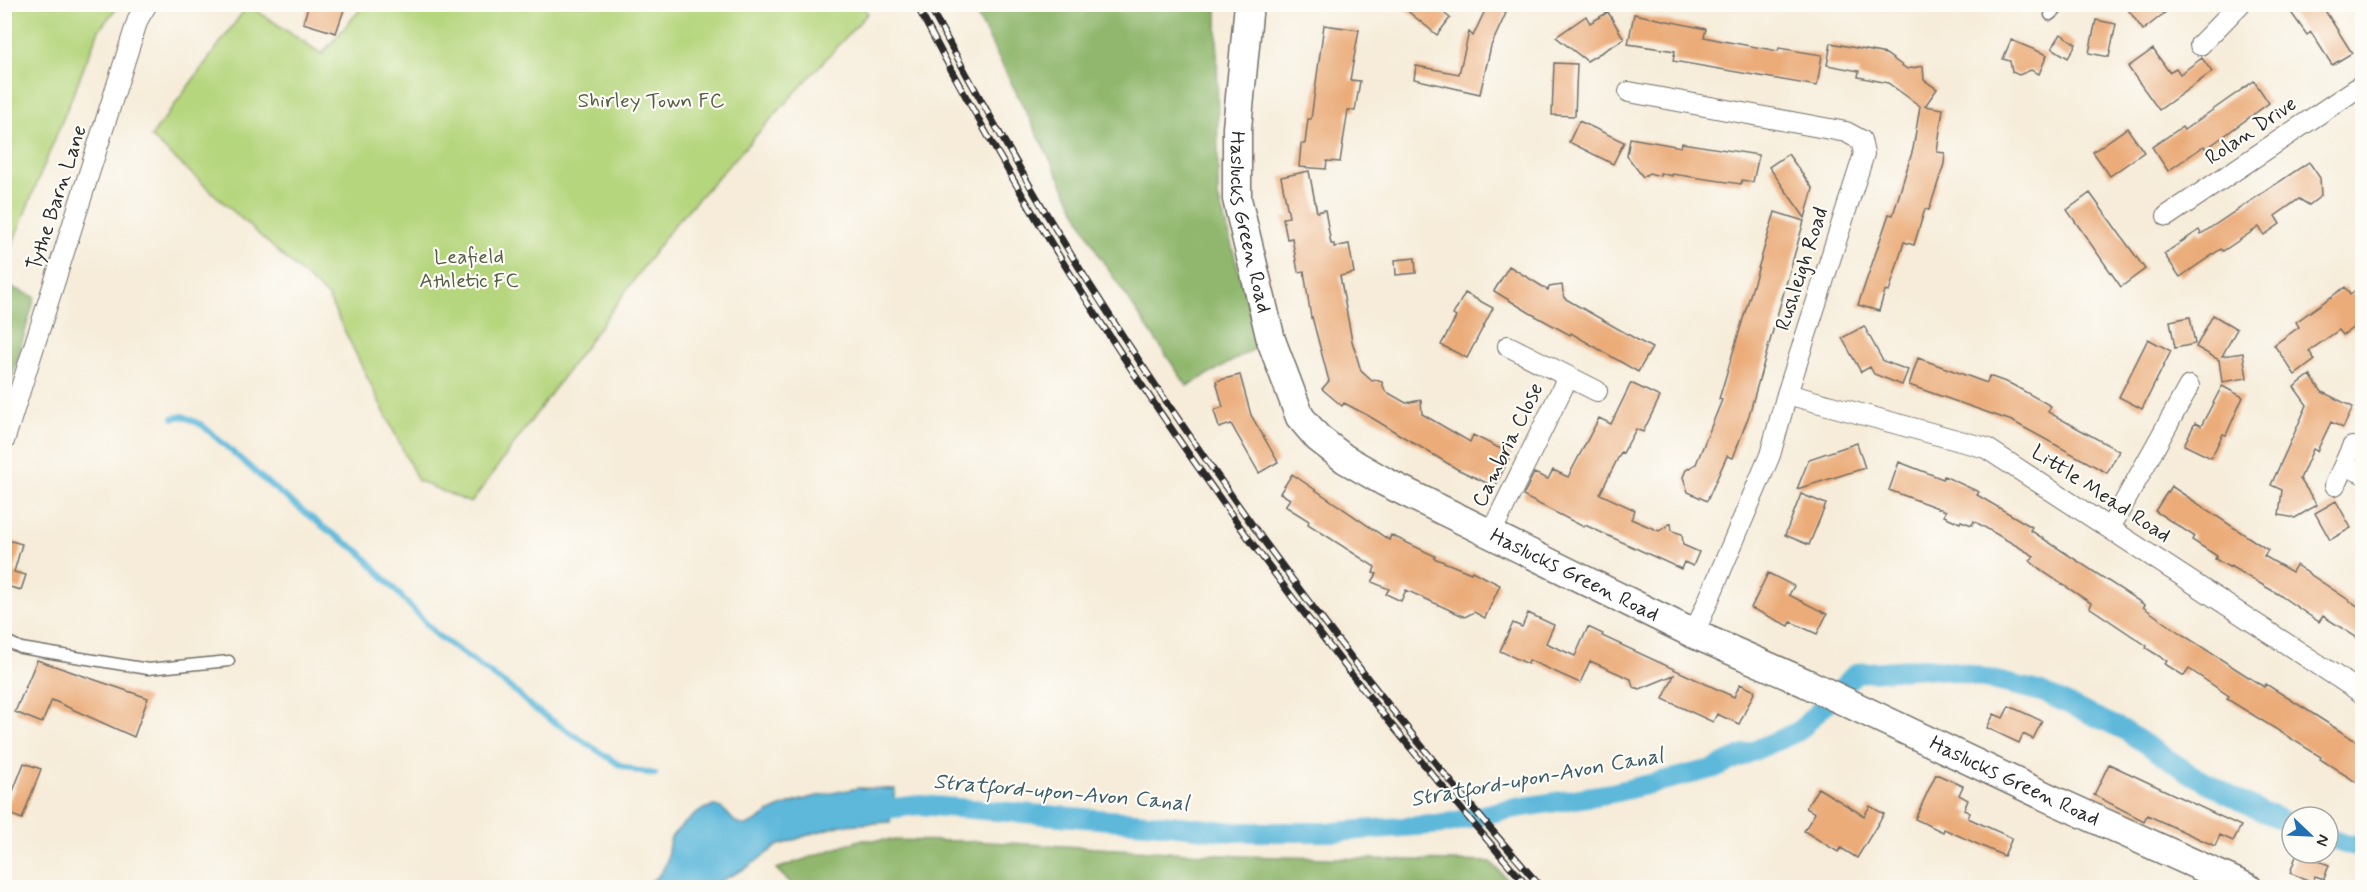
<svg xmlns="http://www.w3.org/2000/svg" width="2367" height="892" font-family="Mynerve,sans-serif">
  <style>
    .green { fill: #b6d67e; stroke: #708054; stroke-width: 1.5 }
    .forest { fill: #90b76d; stroke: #5e714c; stroke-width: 1.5 }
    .water { fill: #5db8da; stroke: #447282; stroke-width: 1.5 }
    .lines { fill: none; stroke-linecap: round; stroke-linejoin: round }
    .stream { stroke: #5db8da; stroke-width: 6 }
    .canal { stroke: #5db8da; stroke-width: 20 }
    .building { fill: #ebac79 }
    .lane-casing { stroke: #726f68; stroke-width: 13 }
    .street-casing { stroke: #726f68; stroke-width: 22 }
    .secondary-casing { stroke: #726f68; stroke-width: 31 }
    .lane { stroke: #fff; stroke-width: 10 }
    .street { stroke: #fff; stroke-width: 20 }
    .secondary { stroke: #fff; stroke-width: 28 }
    .rail-casing { stroke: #2b2b2b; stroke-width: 7 }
    .rail { stroke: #fdfcf7; stroke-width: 4.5; stroke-dasharray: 14; stroke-linecap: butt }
    .labels { text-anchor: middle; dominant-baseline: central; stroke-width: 4.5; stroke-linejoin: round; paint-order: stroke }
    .park-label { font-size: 21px; fill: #555e44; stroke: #fdfcf7 }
    .street-label { font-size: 21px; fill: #2b2b2b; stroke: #fdfcf7 }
    .water-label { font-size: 22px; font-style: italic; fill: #3c5c68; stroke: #fdfcf7 }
  </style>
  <rect width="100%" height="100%" fill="#fdfcf7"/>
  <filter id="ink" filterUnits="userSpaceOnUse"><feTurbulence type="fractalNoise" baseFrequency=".0167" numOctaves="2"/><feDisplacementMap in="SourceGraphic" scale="12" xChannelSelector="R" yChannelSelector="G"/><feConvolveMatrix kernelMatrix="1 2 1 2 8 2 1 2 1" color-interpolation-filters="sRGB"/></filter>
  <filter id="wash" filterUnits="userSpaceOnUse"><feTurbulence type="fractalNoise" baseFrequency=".008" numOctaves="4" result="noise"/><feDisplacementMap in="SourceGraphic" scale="24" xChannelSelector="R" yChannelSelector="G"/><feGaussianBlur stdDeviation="1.35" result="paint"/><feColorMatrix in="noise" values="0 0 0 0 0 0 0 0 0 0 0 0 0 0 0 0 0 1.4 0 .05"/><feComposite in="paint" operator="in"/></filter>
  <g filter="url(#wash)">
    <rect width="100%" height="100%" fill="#f6ecd9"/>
    <path class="green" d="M5,4L119,5L99,30L5,262Z
      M860,4L868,13L674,225L471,503L418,481L328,297L151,137L248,5L322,54L364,5Z"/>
    <path class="forest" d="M972,5H1217L1218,197L1260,346L1187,386L1098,254Z
      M5,285L35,297L5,402Z
      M860,840L971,841L1241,856L1491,862L1514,887L796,888L776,869Z"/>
    <path class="water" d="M858,788L895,789L890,822L842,825L811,834L777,846L748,867L708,887H641C656,879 666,872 668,854C668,848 669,841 672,836C677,829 686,822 692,817C729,788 724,826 746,825C756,824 762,816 770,812C796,799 830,793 858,788Z"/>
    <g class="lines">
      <path class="stream" d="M173,418L183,416L202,425L270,485L326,529L360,552L437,635L512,689L533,708L618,764L637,771L655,774"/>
      <path class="canal" d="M867,811L920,805L1160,824L1234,832H1333L1444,824L1504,810L1612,793L1712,769L1799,731L1856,673L1924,668L1959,672L2042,692L2124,730L2191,774L2249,806L2292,824
        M2328,838L2345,844L2362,847"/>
    </g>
    <g id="blocks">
      <path class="building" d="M309,4H346L336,33L303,23Z
        M1399,4H1433L1450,18L1437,35Z
        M1488,4L1506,13L1491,46L1480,94L1414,79L1416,66L1459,74L1469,32L1473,36Z
        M2124,4H2176L2143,30Z
        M2285,4H2321L2352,53L2332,65L2311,32L2307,35Z
        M1608,12L1624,39L1587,61L1556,37L1586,16L1590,23Z
        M1634,14L1706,29L1704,37L1723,41L1778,51L1779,48L1822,55L1817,86L1673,61L1675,51L1628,44Z
        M2096,20L2116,24L2109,57L2089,53Z
        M1324,25L1359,30L1350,80L1360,81L1355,111L1348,110L1340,162L1327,161L1326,169L1299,167L1301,144H1305L1308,119H1311Z
        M2061,34L2076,44L2068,58L2052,48Z
        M2011,40L2047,55L2039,74L2031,70L2019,75L2012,72L2010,61L2003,59Z
        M1831,43L1886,54L1907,69L1923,66L1924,80L1937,89L1925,106L1943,109L1937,152L1945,153L1944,164L1929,210L1925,209L1914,245L1904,242L1889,292L1885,291L1879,311L1858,305L1889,214L1893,215L1913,149L1920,106L1888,83L1858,77L1859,71L1827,65Z
        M2153,49L2169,72L2176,68L2180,74L2202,58L2212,72L2159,110L2128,67Z
        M1554,63L1577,64L1575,116L1552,115Z
        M2254,81L2269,103L2206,149L2204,146L2168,171L2152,147L2182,127L2184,130Z
        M1579,121L1624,142L1613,164L1569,142Z
        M2127,128L2144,152L2110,176L2093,152Z
        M1630,138L1681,147L1682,143L1759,155L1753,182L1742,180L1741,184L1672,174V176L1660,173V176L1649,173L1643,177L1627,156Z
        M1788,154L1813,189L1805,218L1769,167Z
        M2309,162L2320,178L2321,196L2309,205L2299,199L2275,216L2280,224L2264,235L2259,227L2223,251L2221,249L2180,277L2164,254L2199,230L2201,234Z
        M1309,171L1317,212L1325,210L1331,244H1334V247L1349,244L1354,273L1340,276L1352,341L1361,371L1372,381L1376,380L1382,382L1385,391L1406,403L1421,400L1422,414L1470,442L1473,435L1511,454L1495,487L1457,469L1367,415L1344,403L1342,406L1322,389L1329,381L1312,317L1311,318L1304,271L1298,272L1292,238L1287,239L1283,218L1289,217L1281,177Z
        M2090,193L2145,269L2121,287L2067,210Z
        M1775,212L1804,221L1749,415L1733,458L1727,456L1707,501L1688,492L1683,477L1686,470L1696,464L1722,400L1719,399Z
        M1415,258L1416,273L1396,275L1395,260Z
        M1509,266L1548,290L1549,287L1562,285L1564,298L1652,348L1638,372L1571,333L1570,335L1530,313L1494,291Z
        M2362,286V321L2343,335L2339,330L2309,351L2315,360L2295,375L2274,345L2299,327L2296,322L2345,287L2350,295Z
        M1465,293L1493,308L1467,358L1441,345L1456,317L1453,315Z
        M2213,315L2237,329L2222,356L2243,353L2247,378L2222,382L2219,360L2196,347Z
        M2190,317L2195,344L2175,348L2170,321Z
        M1864,326L1883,361L1908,370L1902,385L1874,374L1870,367L1861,372L1842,338Z
        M2148,339L2171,351L2142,409L2119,397Z
        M1918,358L1987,383L1989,376L2011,384L2051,406L2048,412L2119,451L2107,473L2012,421L1909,385Z
        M1240,375L1251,415L1278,462L1259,473L1231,424L1219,428L1214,410L1223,407L1216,381Z
        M2310,375L2322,392L2353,407L2343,428L2331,422L2317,451L2313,449L2300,479L2317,505L2295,518L2279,515L2282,490L2271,485L2307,405L2294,387Z
        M1631,383L1660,397L1643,432L1636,429L1623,453L1621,452L1600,494L1635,510L1631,519L1659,531L1671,523L1672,531L1682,534L1683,545L1699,552L1693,566L1684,562L1681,569L1585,525L1584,527L1523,496L1534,473L1548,479L1553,470L1568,477L1599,418L1611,424Z
        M2222,386L2243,397L2226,435L2223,434L2211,458L2184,445L2195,423L2201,426Z
        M1857,443L1865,468L1797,489L1809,459Z
        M1899,462L1943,479L1944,476L1979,492L1977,495L2032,527L2030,530L2145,605L2143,607L2180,633L2264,687L2266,684L2362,745V786L2320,759L2321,757L2227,699L2229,696L2189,669L2184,676L2165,664L2167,661L2146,648L2147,646L2089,607L2091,603L2042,571L2030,561L2034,556L1974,521L1972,525L1961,521L1960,523L1944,516L1946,511L1889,490Z
        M1292,474L1389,540L1391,535L1435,556L1434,558L1471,573L1472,571L1500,585L1485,618L1474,612L1465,617L1406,590L1401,601L1386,594L1389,589L1372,582L1377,574L1373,573L1375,567L1308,524L1309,521L1285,506L1290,499L1280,493Z
        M2171,486L2268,550L2264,556L2292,572L2296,565L2362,609V641L2323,616L2319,622L2278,594L2230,566L2229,567L2215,559L2217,556L2192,540L2194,536L2155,511Z
        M1801,494L1826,504L1809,545L1785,535Z
        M2336,501L2351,528L2330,540L2315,513Z
        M4,539L22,544L14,572L26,575L21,590L10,587L9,591H4Z
        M1768,573L1794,586L1789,595L1827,614L1817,634L1791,622L1789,626L1751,608Z
        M1528,613L1554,625L1546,643L1575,656L1588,627L1603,634L1602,636L1734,697L1740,684L1755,691L1739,724L1717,714L1713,722L1663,699L1674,675L1640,689L1633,687L1631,679L1590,661L1580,683L1529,660L1528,664L1500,651L1513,623L1522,627Z
        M37,660L148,698L134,737L52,700L42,723L15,712Z
        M2009,706L2042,721L2033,739L2023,734L2019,743L1987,728L1994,714L2003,718Z
        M24,763L41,769L22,819L5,812Z
        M2109,764L2241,826L2233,841L2220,835L2215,846L2147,815L2144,821L2094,795Z
        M1936,774L1963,786L1959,795L1968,800L1964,810L1970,813L1968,818L2012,838L2004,856L1944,829L1943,832L1915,819Z
        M1818,788L1864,816L1870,806L1884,814L1857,858L1841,848L1838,852L1804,831L1815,813L1806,808Z
        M2297,853L2329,865L2324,879L2315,876L2313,882L2290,873Z"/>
    </g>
  </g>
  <g filter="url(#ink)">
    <use href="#blocks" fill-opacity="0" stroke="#726f68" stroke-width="1.5"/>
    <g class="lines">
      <g class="lane-casing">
        <path id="lane" d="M2050,15L2063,4
          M4,640L21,648L148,669L229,661"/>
      </g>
      <g class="street-casing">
        <path id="street" d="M2200,45L2240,4
          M1629,92L1846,132L1861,140L1864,154L1787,394L1770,455L1694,634
          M2167,216L2362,85
          M1508,346L1597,391
          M1787,394L1986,448L2362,693
          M4,441L138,19L147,4
          M2344,465L2362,473
          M2335,485L2352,447
          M2110,528L2189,386
          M1491,533L1568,377"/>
      </g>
      <g class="secondary-casing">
        <g id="secondary">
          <path id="s1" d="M1249,4L1237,128V199L1271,340L1300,417L1318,438L1345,459L1385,482L1694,634L1806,683L2051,799L2248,888"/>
        </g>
      </g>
      <use href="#lane" class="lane"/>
      <use href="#street" class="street"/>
      <use href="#secondary" class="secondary"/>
      <g class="rail-casing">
        <path id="rail" d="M916,4C1082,323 1292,618 1529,888
          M928,4C978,96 1029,188 1085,277C1221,492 1373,697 1542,888"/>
      </g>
      <use href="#rail" class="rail"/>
    </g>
  </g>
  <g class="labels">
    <g class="park-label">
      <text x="651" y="101">Shirley Town FC</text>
      <text x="469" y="257">Leafield<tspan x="469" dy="24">Athletic FC</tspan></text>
    </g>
    <g class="street-label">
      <text transform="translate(2251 131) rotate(-34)">Rolan Drive</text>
      <text transform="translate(57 198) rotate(-72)">Tythe Barn Lane</text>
      <text stroke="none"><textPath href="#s1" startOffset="220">Haslucks Green Road</textPath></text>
      <text transform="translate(1802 269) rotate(-72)">Rushleigh Road</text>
      <text transform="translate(1508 445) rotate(-64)">Cambria Close</text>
      <text transform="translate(2101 494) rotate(33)">Little Mead Road</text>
      <text stroke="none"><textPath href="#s1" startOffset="742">Haslucks Green Road</textPath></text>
      <text stroke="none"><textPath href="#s1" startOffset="1228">Haslucks Green Road</textPath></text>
    </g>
    <g class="water-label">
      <text transform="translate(1537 778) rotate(-10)">Stratford-upon-Avon Canal</text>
      <text transform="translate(1061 793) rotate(5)">Stratford-upon-Avon Canal</text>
    </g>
  </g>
  <rect width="2367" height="892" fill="none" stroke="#fdfcf7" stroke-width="24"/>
  <g transform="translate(2310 835) rotate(113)"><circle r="28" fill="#fdfcf7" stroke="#a9a8a5" stroke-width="1.5"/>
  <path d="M0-4.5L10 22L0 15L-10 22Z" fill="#1f6fb2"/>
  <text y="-9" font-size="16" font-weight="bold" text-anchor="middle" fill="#2b2b2b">N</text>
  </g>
</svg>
